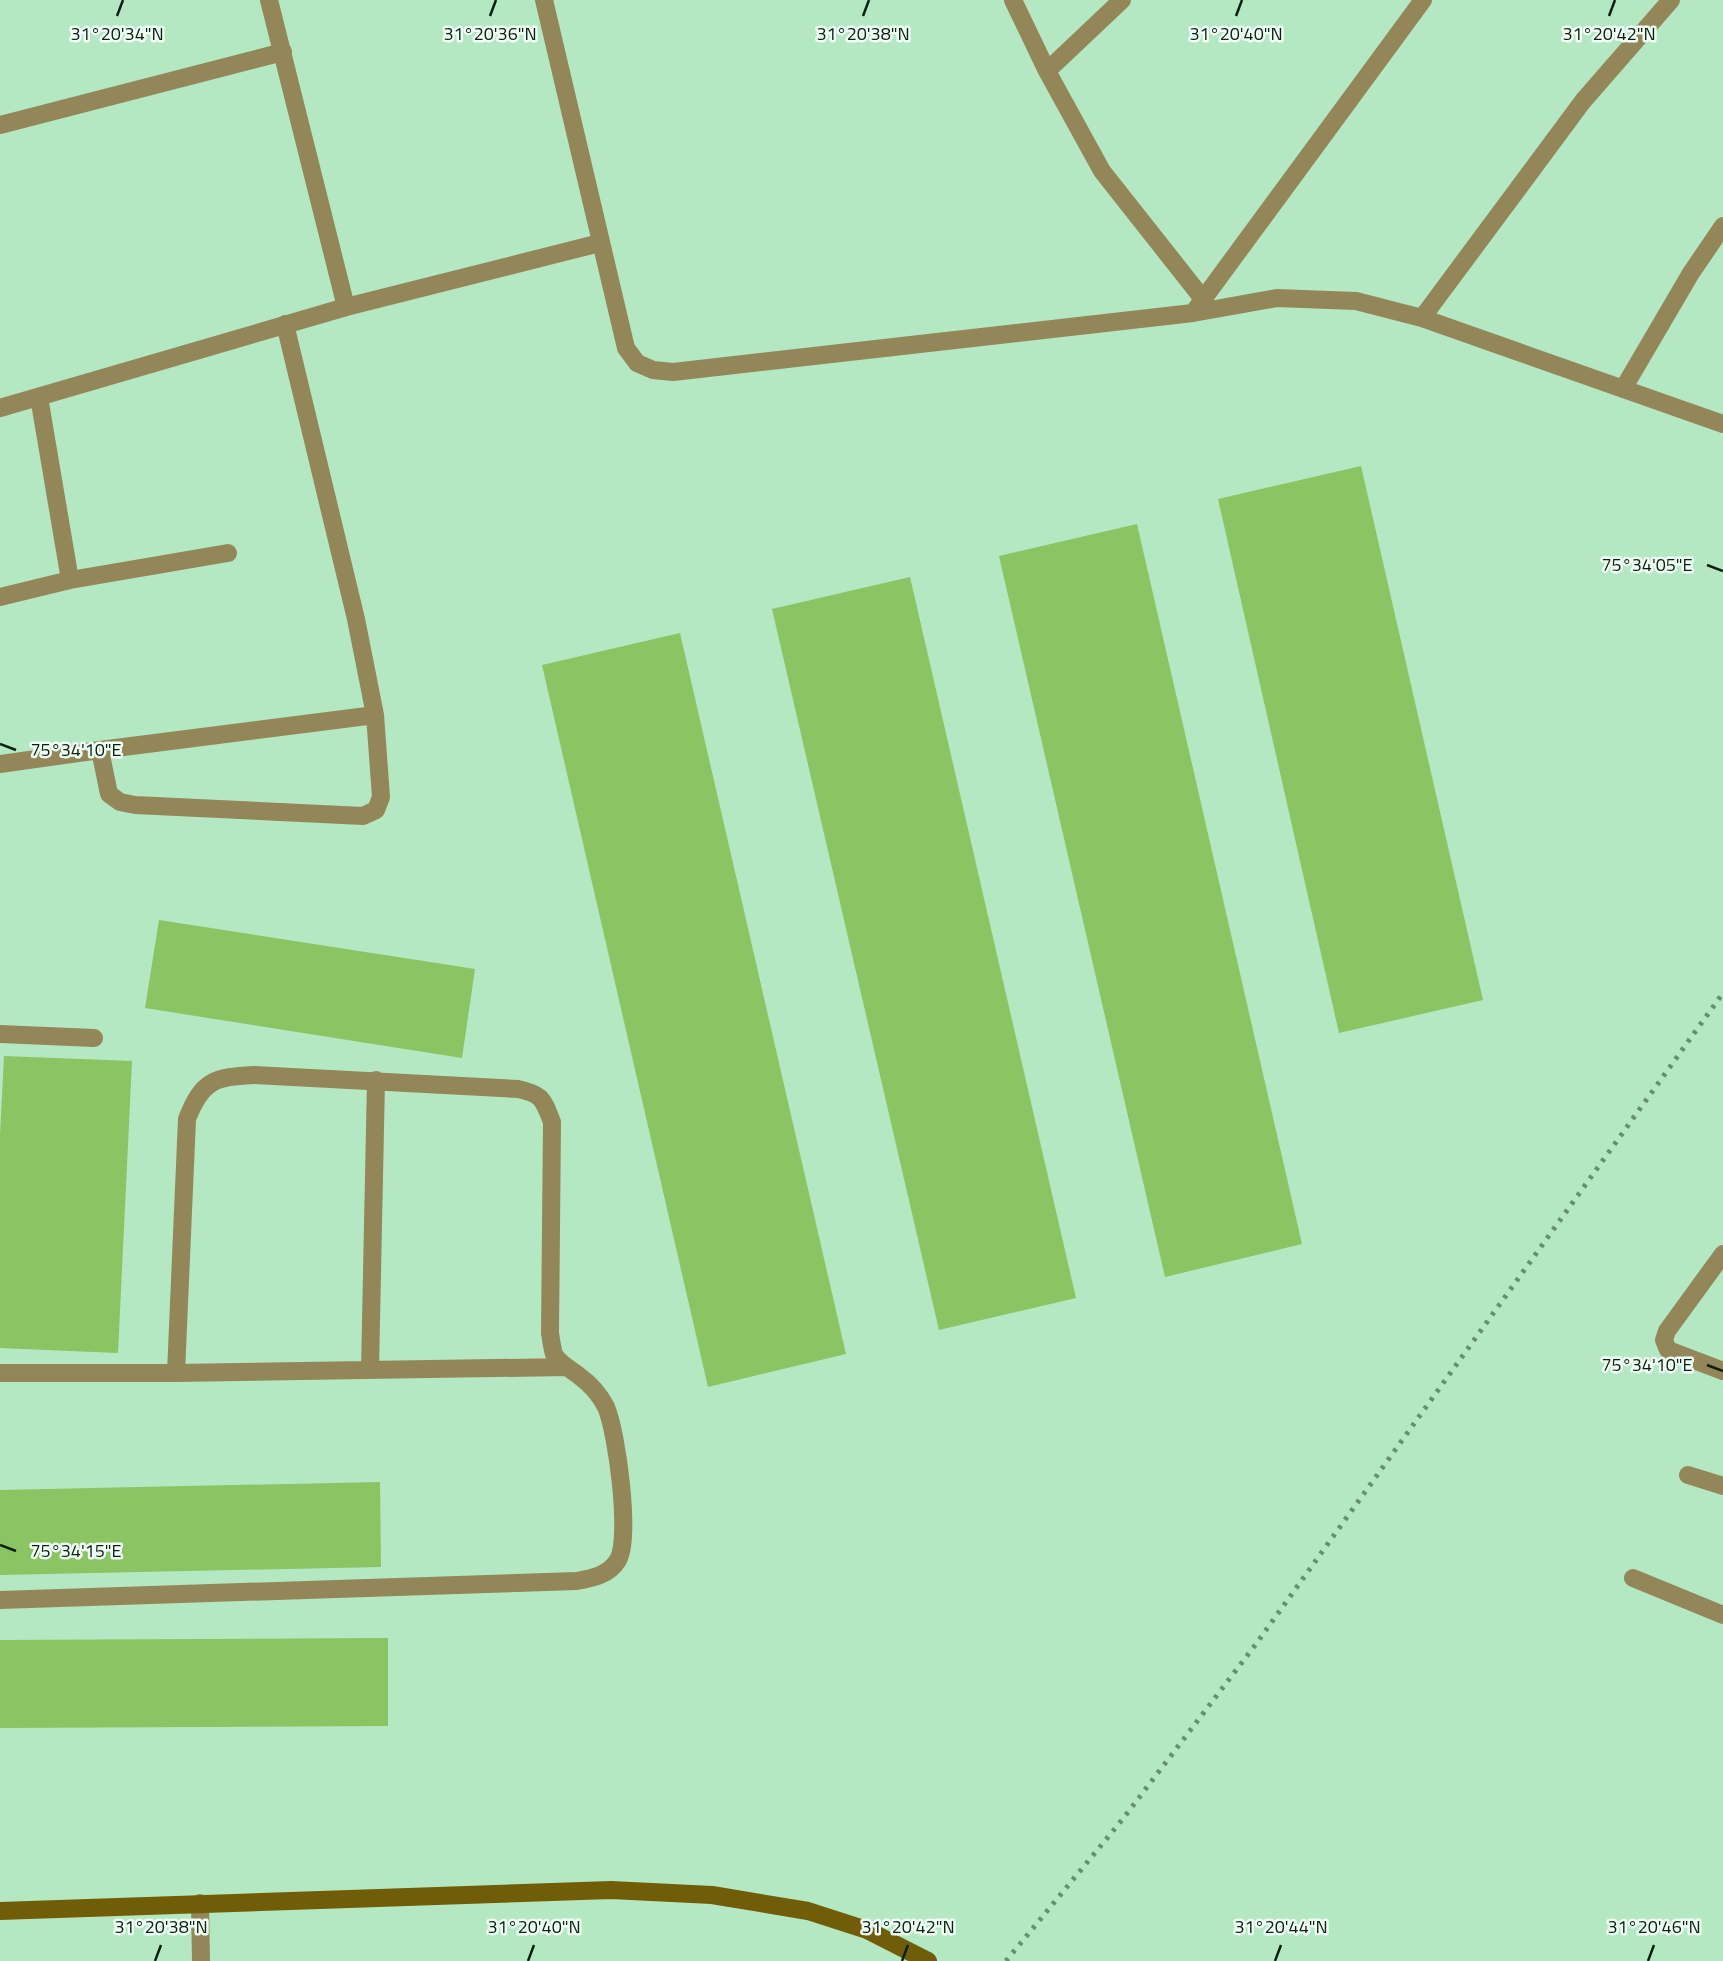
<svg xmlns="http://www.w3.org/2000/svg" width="1723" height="1961" font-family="'Titillium Web',sans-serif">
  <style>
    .building { fill: #8bc462 }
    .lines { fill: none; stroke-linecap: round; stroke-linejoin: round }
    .lane { stroke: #938659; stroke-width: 18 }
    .street { stroke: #938659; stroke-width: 18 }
    .secondary { stroke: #715d07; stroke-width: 18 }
    .rail { stroke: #678e73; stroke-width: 5; stroke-dasharray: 3.5 7; stroke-linecap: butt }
    .ticks { fill: none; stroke: #0b2012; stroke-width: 2.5 }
    .ticks-label { font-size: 18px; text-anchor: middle; fill: #0b2012; stroke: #effff3; stroke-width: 5; stroke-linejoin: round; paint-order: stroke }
  </style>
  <rect width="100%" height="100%" fill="#b3e8c2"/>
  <path class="building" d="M1361,466L1483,1000L1339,1033L1218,499Z
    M1137,524L1302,1244L1165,1277L999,556Z
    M910,577L1076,1298L939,1330L772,609Z
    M680,633L846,1354L708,1387L542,665Z
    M159,920L475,969L462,1058L145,1008Z
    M4,1056L132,1061L118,1353L0,1348V1135Z
    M380,1482L381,1567L0,1575V1490Z
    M388,1638V1726L0,1728V1640Z"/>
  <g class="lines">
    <path class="lane" d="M0,125L283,52
      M370,1370L376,1080
      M0,1373H176L566,1367
      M0,1600L577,1581C593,1578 609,1575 618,1560C631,1538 617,1432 606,1407C600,1395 589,1383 578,1375C570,1369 559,1363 554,1354C552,1348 551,1339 550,1333L552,1122C543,1099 542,1094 518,1089L254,1075C215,1077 202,1080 187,1119L176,1373"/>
    <path class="street" d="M269,0L346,307
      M544,0L626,348L637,363L653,370L673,372L1193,313L1277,298L1356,301L1422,318L1723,424
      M1013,0L1047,71L1102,171L1203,299
      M1047,71L1122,0
      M1193,313L1423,0
      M1422,318L1583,101L1671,0
      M1623,389L1691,273L1723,226
      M39,397L70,580
      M0,408L346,307L600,243
      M0,597L70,580L228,553
      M100,750L375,715
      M0,764L100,750L109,794L120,802L135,805L363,816L376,810L381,797L375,715L356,619L285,324
      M0,1034L94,1038
      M1723,1254L1667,1331L1664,1340L1668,1350L1723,1371
      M1688,1475L1723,1486
      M1633,1578L1723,1615
      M200,1903L201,1961"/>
    <path class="secondary" d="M0,1911L611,1890L712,1895L808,1911L867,1930L928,1961"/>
    <path class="rail" d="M1006,1961L1122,1820L1256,1644L1723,993"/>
  </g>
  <path class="ticks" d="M117,16L123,0M490,16L496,0M863,16L869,0M1236,16L1242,0M1609,16L1615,0M1707,565L1723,571M0,744L16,750M1707,1365L1723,1371M0,1545L16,1551M155,1961L161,1945M528,1961L534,1945M902,1961L908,1945M1275,1961L1281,1945M1648,1961L1654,1945"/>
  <g class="ticks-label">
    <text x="117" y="40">31°20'34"N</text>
    <text x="863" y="40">31°20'38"N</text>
    <text x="1236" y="40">31°20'40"N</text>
    <text x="1609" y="40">31°20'42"N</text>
    <text x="490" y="40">31°20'36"N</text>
    <text x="1647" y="571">75°34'05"E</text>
    <text x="76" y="756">75°34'10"E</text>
    <text x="1647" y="1371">75°34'10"E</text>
    <text x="76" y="1557">75°34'15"E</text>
    <text x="161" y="1933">31°20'38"N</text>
    <text x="534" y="1933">31°20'40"N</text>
    <text x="908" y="1933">31°20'42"N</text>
    <text x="1281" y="1933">31°20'44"N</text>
    <text x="1654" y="1933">31°20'46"N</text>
  </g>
</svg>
